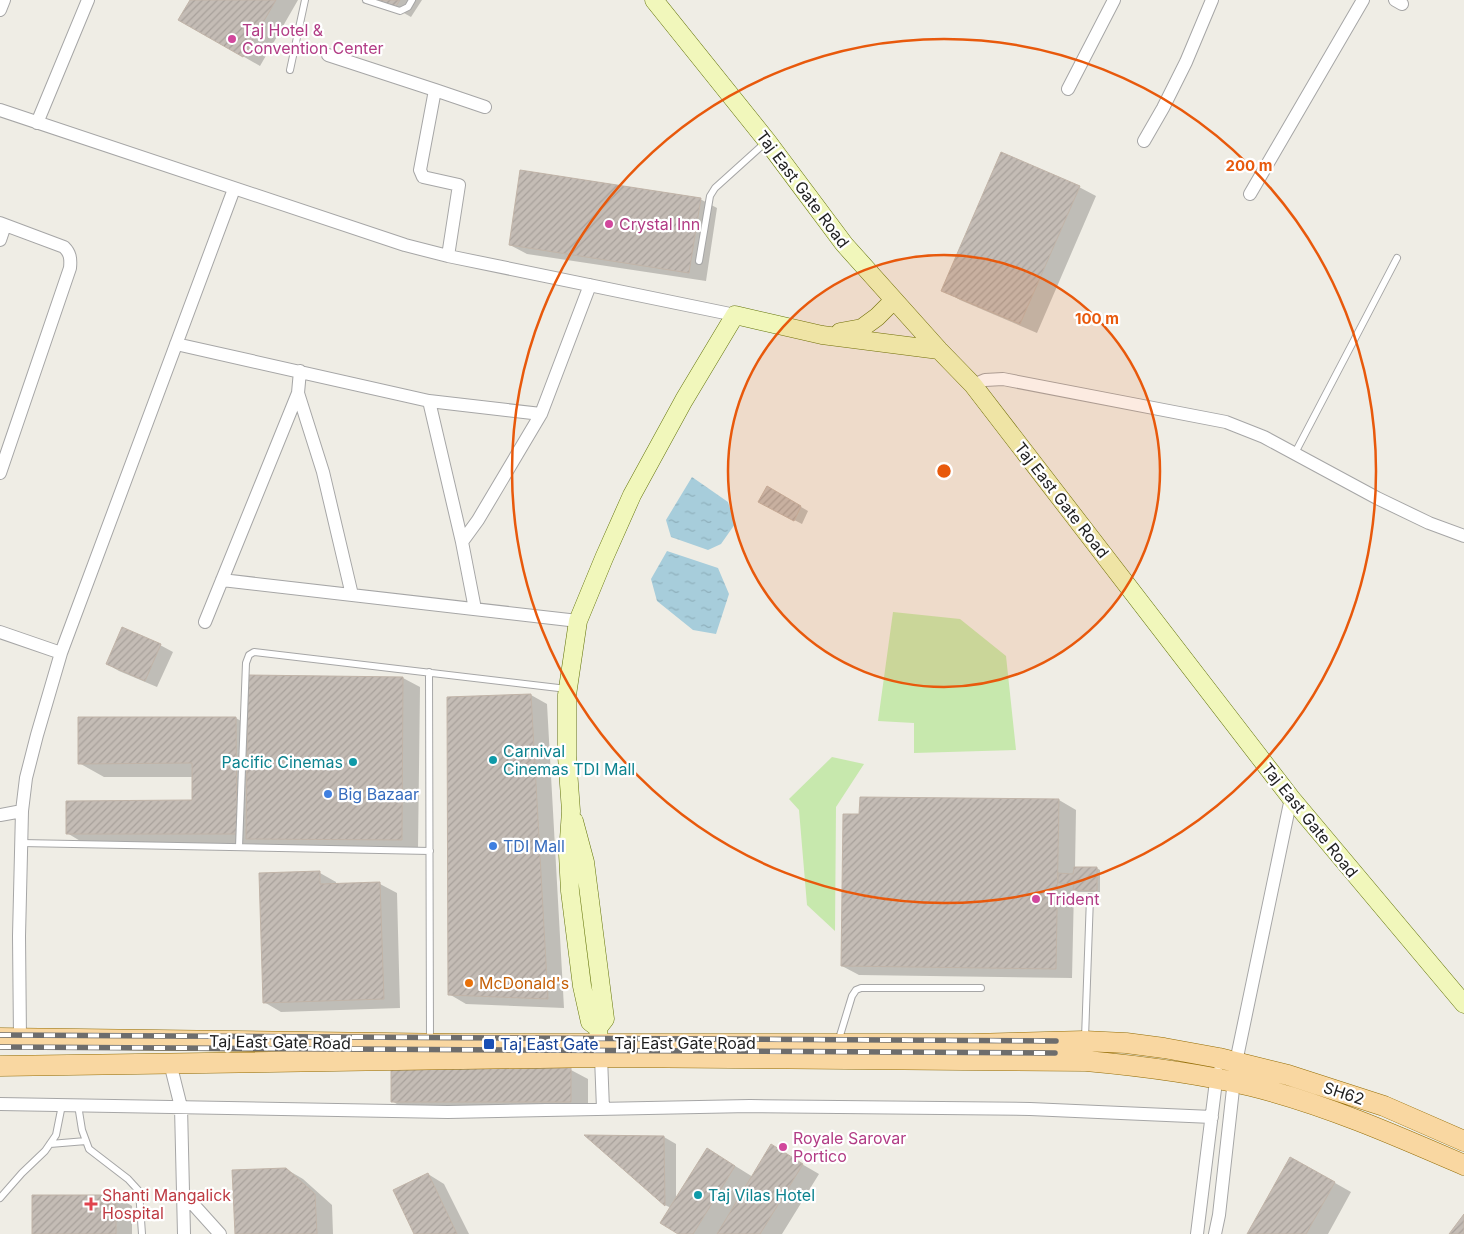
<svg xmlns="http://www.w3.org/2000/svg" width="1464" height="1234" font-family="Inter,sans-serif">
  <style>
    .grass { fill: #c7e8ad }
    .water { fill: url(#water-ripples) }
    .shadow { fill: #0003 }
    .building { fill: url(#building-hatch); stroke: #c1b4a8 }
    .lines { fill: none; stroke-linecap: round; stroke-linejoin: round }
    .lane-casing { stroke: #a6a6a6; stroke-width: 8 }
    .street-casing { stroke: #a6a6a6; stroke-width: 14 }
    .secondary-casing { stroke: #627309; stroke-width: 19 }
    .primary-casing { stroke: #946d05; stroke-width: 21 }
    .lane { stroke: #fff; stroke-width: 6 }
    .street { stroke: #fff; stroke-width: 12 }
    .secondary { stroke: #f1f7bb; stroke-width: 18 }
    .primary { stroke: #f9d7a1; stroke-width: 20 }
    .rail-casing { stroke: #6d6d6d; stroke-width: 5.5 }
    .rail { stroke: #fff; stroke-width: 4; stroke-dasharray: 11; stroke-linecap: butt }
    .ring { fill: none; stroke: #e8590c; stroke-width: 2.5 }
    .hotel-dot { fill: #d1479c; stroke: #fff; stroke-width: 2 }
    .culture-dot { fill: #0f9aa8; stroke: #fff; stroke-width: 2 }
    .shop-dot { fill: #3f7fe0; stroke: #fff; stroke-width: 2 }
    .food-dot { fill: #e8710a; stroke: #fff; stroke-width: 2 }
    .transit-dot { fill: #1a4fb4; stroke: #fff; stroke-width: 2 }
    .health-dot { fill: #e0444e; stroke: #fff; stroke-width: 2 }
    .labels { text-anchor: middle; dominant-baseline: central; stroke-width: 4.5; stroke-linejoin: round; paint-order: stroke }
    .hotel-label { font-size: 16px; fill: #b23c85; stroke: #fff; text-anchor: start }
    .street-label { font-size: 16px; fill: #1f1f1f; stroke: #fff }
    .culture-label { font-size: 16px; fill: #0d838f; stroke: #fff; text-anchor: start }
    .shop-label { font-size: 16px; fill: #366cbe; stroke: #fff; text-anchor: start }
    .food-label { font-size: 16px; fill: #c56008; stroke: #fff; text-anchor: start }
    .transit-label { font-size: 16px; fill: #164399; stroke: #fff; text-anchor: start }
    .health-label { font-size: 16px; fill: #be3a42; stroke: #fff; text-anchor: start }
    .centre { fill: #e8590c; stroke: #fff; stroke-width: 2.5 }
    .ring-label { font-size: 15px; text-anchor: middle; font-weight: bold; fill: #e8590c; stroke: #fff; stroke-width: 4.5; stroke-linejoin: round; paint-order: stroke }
  </style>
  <defs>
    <pattern id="water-ripples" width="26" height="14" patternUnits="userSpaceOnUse" patternTransform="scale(1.25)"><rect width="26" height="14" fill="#a7cddb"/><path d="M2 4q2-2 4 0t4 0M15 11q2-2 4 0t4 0" fill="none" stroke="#8fb0bc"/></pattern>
    <pattern id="building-hatch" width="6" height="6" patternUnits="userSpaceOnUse" patternTransform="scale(1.25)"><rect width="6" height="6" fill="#c4bcb5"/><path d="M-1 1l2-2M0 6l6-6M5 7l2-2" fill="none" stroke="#a8a19b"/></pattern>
  </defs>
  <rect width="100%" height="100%" fill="#efede5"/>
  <path class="grass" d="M893,612L960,619L1006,656L1016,750L914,753V723L878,721Z
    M832,757L864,764L836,807L835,931L807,905L799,810L789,799Z"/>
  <path class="water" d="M692,477L728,502L735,524L721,544L708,550L671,537L666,520Z
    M667,551L718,568L729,594L716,634L693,630L657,601L651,579Z"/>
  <path class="shadow" d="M191,0H298L260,66L180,20Z
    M381,0H422L411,17Z
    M1079,187L1096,196L1037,333L960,300L943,290Z
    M700,199L717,208L706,281L527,254L510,245Z
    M767,487L808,511L802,524L767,506Z
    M160,645L173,652L157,687L119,671L107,664Z
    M249,676L403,678L420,687L418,849L261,847L92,848L67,833L193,802V777H104L79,763L236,718L249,726Z
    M531,695L547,704L564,1008L466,1004L449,994Z
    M861,798L1059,800L1076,810L1075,868H1097L1100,870V892H1078L1074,889L1072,978L859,975L842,966L860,815Z
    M320,873L336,882V885L380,884L397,893L400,1008L281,1012L264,1002Z
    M571,1070L588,1079V1111H408L392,1101Z
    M588,1136L664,1137L676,1144V1200L732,1164L753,1177L788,1156L819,1174L782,1234H680L671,1208L665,1205Z
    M1291,1158L1351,1192L1328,1234H1248Z
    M286,1169L303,1179L332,1205L333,1234H236Z
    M428,1174L444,1184L469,1234H415Z
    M116,1196L132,1206V1234H33Z"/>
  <path class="building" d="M190,0H276L243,57L178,20Z
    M379,0H400L394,9Z
    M1001,152L1080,186L1020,324L941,291Z
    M520,170L701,198L689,273L509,245Z
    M767,486L801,506L794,521L758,502Z
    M122,627L161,644L145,681L106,664Z
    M248,675L403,677L402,840L246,839Z
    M531,694L548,999L448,995L447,697Z
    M78,717H236L237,834H66V801L192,800V763L78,764Z
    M860,797L1059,799L1056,969L841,966L843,814H859Z
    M1074,867H1097V891L1073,890L1074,884L1058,883V873L1073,874Z
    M320,871V884L380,882L384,999L263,1003L259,873Z
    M391,1068H571V1102H391Z
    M584,1135L664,1136L665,1206Z
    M771,1144L803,1164L760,1234H717Z
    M707,1148L735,1166L693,1234H678L660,1223Z
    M1290,1157L1335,1182L1306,1234H1247Z
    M286,1168L315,1194L317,1234H235L232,1170Z
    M428,1173L457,1234H414L393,1190Z
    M32,1195H116V1234H32Z
    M1464,1214V1234H1449Z"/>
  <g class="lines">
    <g class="lane-casing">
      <path id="lane" d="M366,0L400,11L408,7L412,0
        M290,70L305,0
        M699,261L710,196L715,188L766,142
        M1295,453L1397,258
        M429,672L430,1041
        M21,843L430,851
        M239,847L246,663L249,655L254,652L567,689
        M1085,1038L1090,897
        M838,1042L852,996L856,990L861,988H981
        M78,1105L82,1130L89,1149L128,1179L139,1191L142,1234
        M50,1144L86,1141
        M0,1198L22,1173L45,1151L56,1135L62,1105"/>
    </g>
    <g class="street-casing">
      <path id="street" d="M1395,0L1402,4
        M0,10L4,0
        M328,55L435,90L420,170L423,177L459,185L448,256
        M1068,89L1114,0
        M435,90L485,107
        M0,110L405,245L448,256L735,315
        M37,123L88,0
        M1144,141L1163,108L1186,62L1212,0
        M1250,194L1363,0
        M0,223L64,247C70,253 71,258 70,268L0,473
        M0,240L5,225
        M176,344L429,401L462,542L475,609
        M973,385L985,380L1003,379L1226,422L1264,437L1377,498L1429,523L1464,536
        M298,393L323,472L352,595
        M429,401L541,414
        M462,542L478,520L541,414L590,285
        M222,580L578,621
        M205,622L298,393L300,371
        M0,632L61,653
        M0,815L22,811
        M20,1038L19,936L22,811L26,778L37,735L61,653L234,189
        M601,1057L603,1109
        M170,1063L181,1107L184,1234
        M0,1104L448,1112L750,1106L1030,1109L1212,1117
        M183,1193L220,1234
        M1197,1234L1217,1073
        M1215,1234L1219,1215L1236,1062L1291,798"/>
    </g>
    <g class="secondary-casing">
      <path id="secondary" d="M654,0L767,141L844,244L939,350L973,385L1291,798L1464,1004
        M840,332L862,328L877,317L894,300
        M574,821L585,862L605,1019L598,1028L599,1040
        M598,1028L590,1022L582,986L570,891L568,854L571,811L567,756V695L578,621L604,558L632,495L684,400L735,315L822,335L939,350"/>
    </g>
    <g class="primary-casing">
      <path id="primary" d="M0,1038L462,1044H971L1084,1041L1126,1043L1164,1048L1219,1058L1288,1075L1384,1106L1464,1141
        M0,1066L601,1057L1086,1061C1141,1066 1197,1073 1251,1086C1324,1104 1395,1135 1464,1165"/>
    </g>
    <use href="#lane" class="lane"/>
    <use href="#street" class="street"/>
    <use href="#secondary" class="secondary"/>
    <use href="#primary" class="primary"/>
    <g class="rail-casing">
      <path id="rail" d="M0,1035L1056,1041
        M0,1047L1055,1053"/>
    </g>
    <use href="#rail" class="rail"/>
  </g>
  <circle cx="944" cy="471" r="216" fill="#e8590c" fill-opacity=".12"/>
  <g class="ring">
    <circle cx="944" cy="471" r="216"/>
    <circle cx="944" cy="471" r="432"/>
  </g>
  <g class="hotel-dot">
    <circle cx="232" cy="39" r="5"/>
    <circle cx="609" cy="224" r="5"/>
    <circle cx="1036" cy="899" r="5"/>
    <circle cx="783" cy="1147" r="5"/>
  </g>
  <g class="culture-dot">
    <circle cx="493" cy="760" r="5"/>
    <circle cx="353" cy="762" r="5"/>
    <circle cx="698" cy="1195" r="5"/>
  </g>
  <g class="shop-dot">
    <circle cx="328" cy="794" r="5"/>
    <circle cx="493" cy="846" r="5"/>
  </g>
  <circle class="food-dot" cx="469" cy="983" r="5"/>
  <rect class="transit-dot" x="483" y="1038" width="12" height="12" rx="2.5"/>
  <path class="health-dot" d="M88.5 1196.5h5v5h5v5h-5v5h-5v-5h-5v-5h5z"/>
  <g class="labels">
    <g class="hotel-label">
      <text x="242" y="30">Taj Hotel &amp;<tspan x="242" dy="18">Convention Center</tspan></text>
      <text x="619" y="224">Crystal Inn</text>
      <text x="1046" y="899">Trident</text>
      <text x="793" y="1138">Royale Sarovar<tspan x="793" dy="18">Portico</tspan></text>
    </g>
    <g class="street-label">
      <text transform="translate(803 189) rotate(53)">Taj East Gate Road</text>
      <text transform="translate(1062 500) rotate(52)">Taj East Gate Road</text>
      <text transform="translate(1310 820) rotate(51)">Taj East Gate Road</text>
      <text transform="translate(280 1042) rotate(1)">Taj East Gate Road</text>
      <text x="685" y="1043">Taj East Gate Road</text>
      <text transform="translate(1344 1093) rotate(18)">SH62</text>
    </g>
    <g class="culture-label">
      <text x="503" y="751">Carnival<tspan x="503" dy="18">Cinemas TDI Mall</tspan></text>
      <text x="343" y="762" text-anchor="end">Pacific Cinemas</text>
      <text x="708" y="1195">Taj Vilas Hotel</text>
    </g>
    <g class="shop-label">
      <text x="338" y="794">Big Bazaar</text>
      <text x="503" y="846">TDI Mall</text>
    </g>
    <g class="food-label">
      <text x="479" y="983">McDonald's</text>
    </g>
    <g class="transit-label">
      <text x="500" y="1044">Taj East Gate</text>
    </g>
    <g class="health-label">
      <text x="102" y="1195">Shanti Mangalick<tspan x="102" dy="18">Hospital</tspan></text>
    </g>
  </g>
  <circle cx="944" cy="471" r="8" class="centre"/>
  <g class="ring-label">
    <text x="1249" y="171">200 m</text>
    <text x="1097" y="324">100 m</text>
  </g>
</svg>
